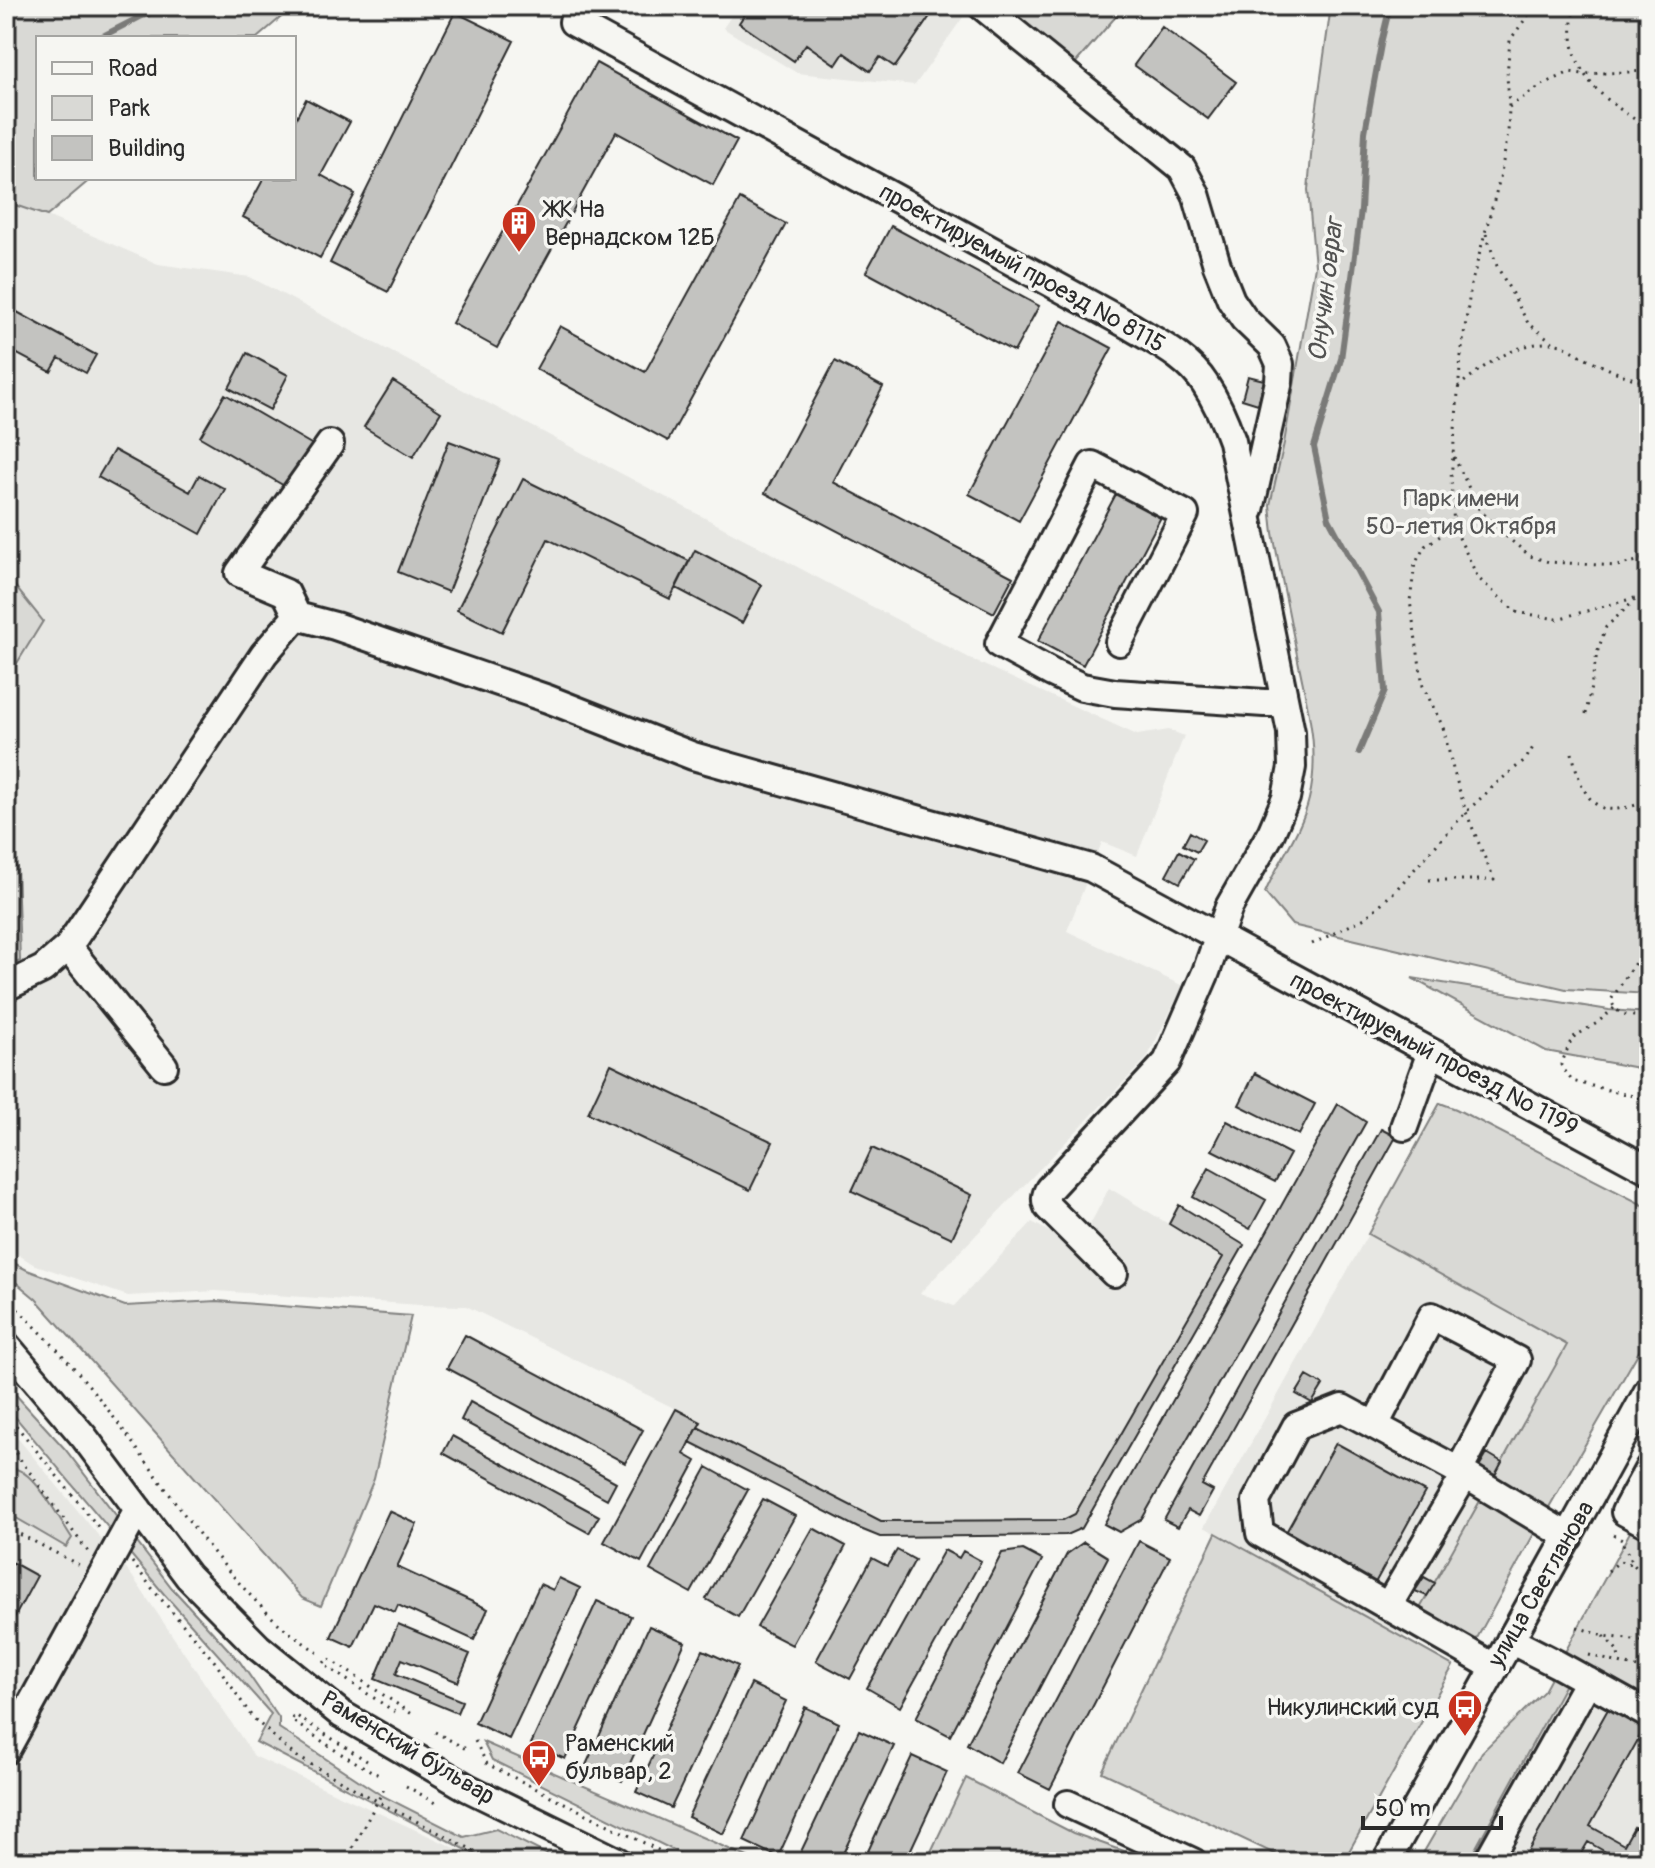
<svg xmlns="http://www.w3.org/2000/svg" width="1655" height="1868" font-family="Pangolin,sans-serif">
  <style>
    .built { fill: #e7e7e3 }
    .green { fill: #d9d9d5; stroke: #828280; stroke-width: 2 }
    .lines { fill: none; stroke-linecap: round; stroke-linejoin: round }
    .stream { stroke: #7a7a78; stroke-width: 6 }
    .building { fill: #c3c3c0; stroke: #2b2b2b; stroke-width: 2 }
    .minor-casing { stroke: #2b2b2b; stroke-width: 32 }
    .path { stroke: #2b2b2b; stroke-width: 3; stroke-dasharray: 2 6; stroke-linecap: butt }
    .minor { stroke: #f6f6f2; stroke-width: 26 }
    .labels { text-anchor: middle; dominant-baseline: central; stroke-width: 7; stroke-linejoin: round; paint-order: stroke }
    .poi-label { font-size: 24px; fill: #2b2b2b; stroke: #f6f6f2; text-anchor: start }
    .street-label { font-size: 24px; fill: #2b2b2b; stroke: #f6f6f2 }
    .park-label { font-size: 24px; fill: #565656; stroke: #f6f6f2 }
    .water-label { font-size: 26px; font-style: italic; fill: #525251; stroke: #f6f6f2 }
  </style>
  <rect width="100%" height="100%" fill="#f6f6f2"/>
  <filter id="ink" filterUnits="userSpaceOnUse"><feTurbulence type="fractalNoise" baseFrequency=".0125" numOctaves="2"/><feDisplacementMap in="SourceGraphic" scale="16" xChannelSelector="R" yChannelSelector="G"/><feConvolveMatrix kernelMatrix="1 2 1 2 8 2 1 2 1" color-interpolation-filters="sRGB"/></filter>
  <g filter="url(#ink)">
    <path class="built" d="M738,6H971L915,85L797,73L723,28Z
      M6,202L47,216L158,264L250,277L977,662L1137,735L1169,730L1184,736L1137,856L1102,842L1067,931L1183,986L1147,1058L920,1293L954,1306L1032,1222L1078,1248L1109,1188L1223,1257L1075,1514L1063,1520L881,1521L698,1427L701,1422L676,1409L466,1306L420,1305L216,1291L128,1296L33,1264L6,1247Z
      M1368,1234L1567,1345L1404,1637L1204,1527Z
      M6,1424L132,1576L254,1756L486,1862H6Z
      M1577,1662L1649,1701V1862H1468Z"/>
    <path class="green" d="M6,6H294L257,38H38V178H92L47,216L6,202Z
      M1000,6H1125L1073,66Z
      M1331,6H1649V994L1566,989L1292,925L1265,893C1278,861 1301,833 1309,799C1321,752 1307,706 1298,660C1290,618 1281,576 1273,533L1270,505L1284,443L1315,266L1308,190L1313,134Z
      M6,575L43,621L6,681Z
      M6,859L17,867L20,961L6,968Z
      M1412,978L1609,1010L1649,1013V1070L1546,1051Z
      M1440,1103L1456,1109L1649,1208V1334L1541,1521L1469,1653L1413,1621L1567,1345L1368,1234Z
      M6,1259L27,1270L125,1306L217,1301L411,1316L374,1479L321,1606L302,1598L36,1299L6,1274Z
      M6,1384L65,1449L172,1588L240,1662L279,1718V1728L381,1795L464,1837L496,1829L562,1862H490L256,1742L271,1714L164,1594L6,1406Z
      M16,1469C36,1474 60,1520 72,1538L66,1547L6,1512V1471Z
      M1637,1519L1649,1525V1701L1577,1662L1468,1862H1418L1482,1752L1544,1691Z
      M1216,1533L1453,1666L1343,1862H1292L1102,1772Z
      M483,1742L759,1862H697L492,1760Z
      M966,1778L1073,1833L1155,1862H926Z"/>
    <g class="lines">
      <path class="stream" d="M99,38L140,17L170,6
        M1359,752L1385,691L1379,612L1329,519L1314,447L1341,359L1361,210L1365,132L1382,39L1390,6"/>
    </g>
    <path class="building" d="M750,6H937L895,67L880,57L870,71L844,53L836,65L806,44L794,61L739,23Z
      M455,12L514,41L388,292L330,263Z
      M1162,27L1236,82L1208,119L1134,65Z
      M596,63L737,141L713,185L616,132L497,348L452,323Z
      M306,99L350,122L321,175L355,194L320,258L243,217L264,178H294V122Z
      M740,199L786,224L668,441L536,369L560,326L645,372Z
      M891,226L1039,306L1014,352L866,272Z
      M6,306L96,355L86,373L59,358L51,372L6,348Z
      M1062,321L1112,348L1019,521L969,494Z
      M247,353L288,375L270,410L229,388Z
      M835,361L883,387L833,482L1013,577L994,613L765,493Z
      M1248,376L1264,380L1258,404L1242,399Z
      M393,381L441,412L413,457L364,427Z
      M225,394L318,448L293,491L200,437Z
      M449,441L500,460L448,592L398,572Z
      M114,450L190,492L199,475L225,489L201,534L98,477Z
      M523,479L689,561L670,599L548,539L502,632L457,610Z
      M1116,494L1161,517L1083,665L1038,641Z
      M695,550L762,585L742,623L676,588Z
      M1190,832L1204,840L1197,852L1183,845Z
      M1179,851L1194,859L1180,883L1166,875Z
      M611,1064L773,1142L750,1190L588,1113Z
      M1255,1073L1315,1104L1299,1135L1239,1105Z
      M1338,1104L1366,1122L1142,1519L1119,1532L1104,1524Z
      M1227,1121L1290,1154L1275,1182L1212,1150Z
      M1381,1129L1396,1137L1202,1485L1213,1491L1199,1516L1188,1510L1178,1527L1164,1520Z
      M872,1148L972,1195L952,1238L852,1191Z
      M1209,1168L1266,1200L1250,1229L1193,1197Z
      M1179,1205L1244,1245L1082,1528L1066,1535L880,1537L858,1528L690,1442L698,1427L881,1521L1063,1520L1075,1514L1223,1257L1169,1224Z
      M465,1335L643,1430L625,1463L447,1368Z
      M1307,1376L1323,1385L1312,1403L1296,1394Z
      M470,1402L616,1482L607,1499L461,1420Z
      M676,1409L701,1422L684,1454L696,1461L641,1562L604,1542Z
      M452,1436L599,1516L589,1533L443,1453Z
      M1336,1443L1425,1492L1375,1583L1285,1534Z
      M1487,1453L1502,1462L1493,1479L1477,1470Z
      M707,1467L748,1490L691,1593L650,1570Z
      M763,1499L795,1516L738,1617L706,1599Z
      M389,1511L417,1524L397,1567L488,1609L474,1640L398,1605L395,1612L374,1603L353,1647L331,1637Z
      M813,1528L846,1546L792,1645L757,1627Z
      M1139,1541L1170,1557L1050,1789L1018,1773Z
      M1084,1542L1108,1557L1000,1763L967,1744L1067,1554Z
      M897,1550L915,1560L850,1679L816,1661L872,1558L887,1566Z
      M944,1550L959,1558L963,1551L981,1561L900,1707L867,1688Z
      M1023,1550L1042,1560L950,1736L916,1718L1002,1553Z
      M6,1559L37,1576L6,1633Z
      M1424,1577L1435,1583L1427,1596L1415,1591Z
      M559,1578L580,1588L509,1739L475,1723L540,1584L553,1590Z
      M597,1601L631,1616L565,1759L531,1744Z
      M398,1624L470,1654L458,1682L402,1659L396,1674L462,1701L457,1713L375,1679Z
      M649,1626L685,1642L622,1781L586,1765Z
      M703,1650L738,1666L671,1808L636,1792Z
      M751,1684L786,1701L723,1834L688,1817Z
      M1612,1702L1648,1722L1590,1826L1624,1845L1634,1827L1649,1836V1862H1616L1618,1859L1588,1842L1576,1862H1522Z
      M805,1707L839,1723L778,1857L744,1841Z
      M859,1730L894,1746L839,1862H796Z
      M912,1756L947,1772L905,1862H863Z"/>
    <g class="lines">
      <g class="minor-casing">
        <path id="minor" d="M982,6L1182,168L1196,194L1217,265L1231,300L1244,319L1272,346L1280,364L1279,381L1250,510
          M573,22L1130,326C1156,342 1188,357 1205,384C1217,402 1225,421 1232,441L1291,732L1292,767L1286,798L1271,833L1229,907L1206,972L1167,1062L1049,1189C1045,1196 1045,1200 1048,1207L1114,1273
          M297,616L286,593L239,573L330,444
          M1119,642L1185,514L1092,465L999,644L1052,673L1082,687L1115,693L1264,703H1285
          M68,947L164,1066
          M6,987L43,969L68,947L264,654L297,616L335,626L548,699L693,756L1091,868L1649,1170
          M1404,1127L1431,1052
          M6,1345L84,1437L188,1576L258,1647L341,1714L468,1788L619,1862
          M1375,1425L1432,1316L1517,1360L1459,1471
          M1649,1468L1625,1512L1649,1525
          M1388,1606L1465,1475
          M1510,1640L1557,1664L1649,1715
          M1494,1667L1260,1533L1256,1501L1296,1426L1342,1408L1459,1471L1569,1537
          M6,1750L138,1509
          M1068,1804L1193,1862
          M1386,1862C1474,1705 1563,1548 1649,1389
          M1487,1862L1588,1681"/>
      </g>
      <path class="path" d="M1542,6L1529,14L1510,40L1507,75L1509,107L1508,134L1500,178L1471,285L1461,356L1451,479L1454,527L1478,578L1516,612L1557,619L1638,597L1649,590
        M1575,6C1572,16 1571,27 1572,37C1577,85 1613,104 1649,129
        M1642,6L1649,35
        M1509,107L1542,85L1570,72L1583,74L1649,71
        M1486,234L1497,266L1528,323L1554,343
        M1458,387C1483,366 1517,341 1552,343C1563,344 1576,353 1586,358C1606,368 1627,378 1649,383
        M1454,457L1479,509L1502,533L1530,556L1549,562L1617,566L1649,558
        M1586,714L1597,653L1606,627L1635,600
        M1572,753C1578,777 1586,813 1617,809C1628,808 1639,804 1649,801
        M1429,880H1494L1466,812L1453,769L1443,727L1423,686L1410,601L1415,564L1425,546L1454,527
        M1649,935L1645,947L1611,1000C1617,1018 1632,1016 1649,1016
        M1312,944L1365,918L1394,892L1466,812L1497,783L1526,759L1535,744
        M1614,1008L1597,1023L1572,1038L1561,1065L1572,1081L1649,1100
        M6,1298C34,1325 61,1352 86,1382C151,1461 201,1551 277,1622C290,1634 306,1644 321,1655
        M6,1413L100,1529
        M6,1440L89,1553
        M6,1527L81,1566
        M1613,1535L1624,1541
        M1623,1544L1634,1565L1649,1581
        M132,1562L155,1592L215,1662L252,1717L294,1755L377,1801L496,1862
        M1608,1571L1620,1561L1634,1565
        M1577,1627L1604,1636L1649,1642
        M1604,1636L1618,1651L1619,1662
        M1589,1655L1649,1671
        M395,1712L323,1664L328,1658L415,1716
        M435,1732L468,1750
        M475,1741L487,1764L682,1862
        M367,1761L295,1715L291,1720L338,1752L382,1777
        M6,1780L11,1770
        M406,1786L438,1804
        M345,1862L385,1787"/>
      <use href="#minor" class="minor"/>
    </g>
  </g>
  <defs>
    <g id="building-pin" transform="scale(1.8)"><path d="M0 17L-7.5 6A9.5 9.5 0 1 1 7.5 6Z" fill="#c8321e" stroke="#f6f6f2"/><path d="M-4-6H4V6H1V3H-1V6H-4ZM-2.5-4.3h1.7v1.8h-1.7ZM.8-4.3h1.7v1.8H.8ZM-2.5-1h1.7V.8h-1.7ZM.8-1h1.7V.8H.8Z" fill="#fff"/></g>
    <g id="bus-pin" transform="scale(1.8)"><path d="M0 17L-7.5 6A9.5 9.5 0 1 1 7.5 6Z" fill="#c8321e" stroke="#f6f6f2"/><path d="M-5-6H5V4H4V6H2V4H-2V6H-4V4H-5ZM-3.5-4V0h7V-4ZM-3.5 1.2v1.5H-2V1.2ZM2 1.2v1.5H3.5V1.2Z" fill="#fff"/></g>
  </defs>
  <g fill-rule="evenodd">
    <use href="#building-pin" x="519" y="223"/>
    <use href="#bus-pin" x="1465" y="1707"/>
    <use href="#bus-pin" x="539" y="1757"/>
  </g>
  <g class="labels">
    <g class="poi-label">
      <text x="545" y="209">ЖК На<tspan x="545" dy="28">Вернадском 12Б</tspan></text>
      <text x="1439" y="1707" text-anchor="end">Никулинский суд</text>
      <text x="565" y="1743">Раменский<tspan x="565" dy="28">бульвар, 2</tspan></text>
    </g>
    <g class="street-label">
      <text transform="translate(1022 268) rotate(29)">проектируемый проезд № 8115</text>
      <text transform="translate(1434 1054) rotate(28)">проектируемый проезд № 1199</text>
      <text transform="translate(1541 1584) rotate(-60)">улица Светланова</text>
      <text transform="translate(408 1748) rotate(31)">Раменский бульвар</text>
    </g>
    <g class="park-label">
      <text x="1461" y="498">Парк имени<tspan x="1461" dy="28">50-летия Октября</tspan></text>
    </g>
    <g class="water-label">
      <text transform="translate(1326 290) rotate(-83)">Онучин овраг</text>
    </g>
  </g>
  <rect width="1655" height="1868" fill="none" stroke="#f6f6f2" stroke-width="32"/>
  <rect x="16" y="16" width="1623" height="1836" fill="none" stroke="#2b2b2b" stroke-width="3" filter="url(#ink)"/>
  <rect x="36" y="36" width="260" height="144" fill="#f6f6f2" stroke="#a5a5a2" stroke-width="2"/>
  <rect x="52" y="62" width="40" height="12" fill="#f6f6f2" stroke="#a5a5a2" stroke-width="2"/>
  <text x="108" y="76" font-size="24" fill="#2b2b2b">Road</text>
  <rect x="52" y="96" width="40" height="24" fill="#d9d9d5" stroke="#a5a5a2" stroke-width="2"/>
  <text x="108" y="116" font-size="24" fill="#2b2b2b">Park</text>
  <rect x="52" y="136" width="40" height="24" fill="#c3c3c0" stroke="#a5a5a2" stroke-width="2"/>
  <text x="108" y="156" font-size="24" fill="#2b2b2b">Building</text>
  <path d="M1363 1816v12h138v-12" fill="none" stroke="#2b2b2b" stroke-width="4"/>
  <text x="1375" y="1816" font-size="24" fill="#2b2b2b" stroke="#f6f6f2" stroke-width="6" paint-order="stroke">50 m</text>
</svg>
